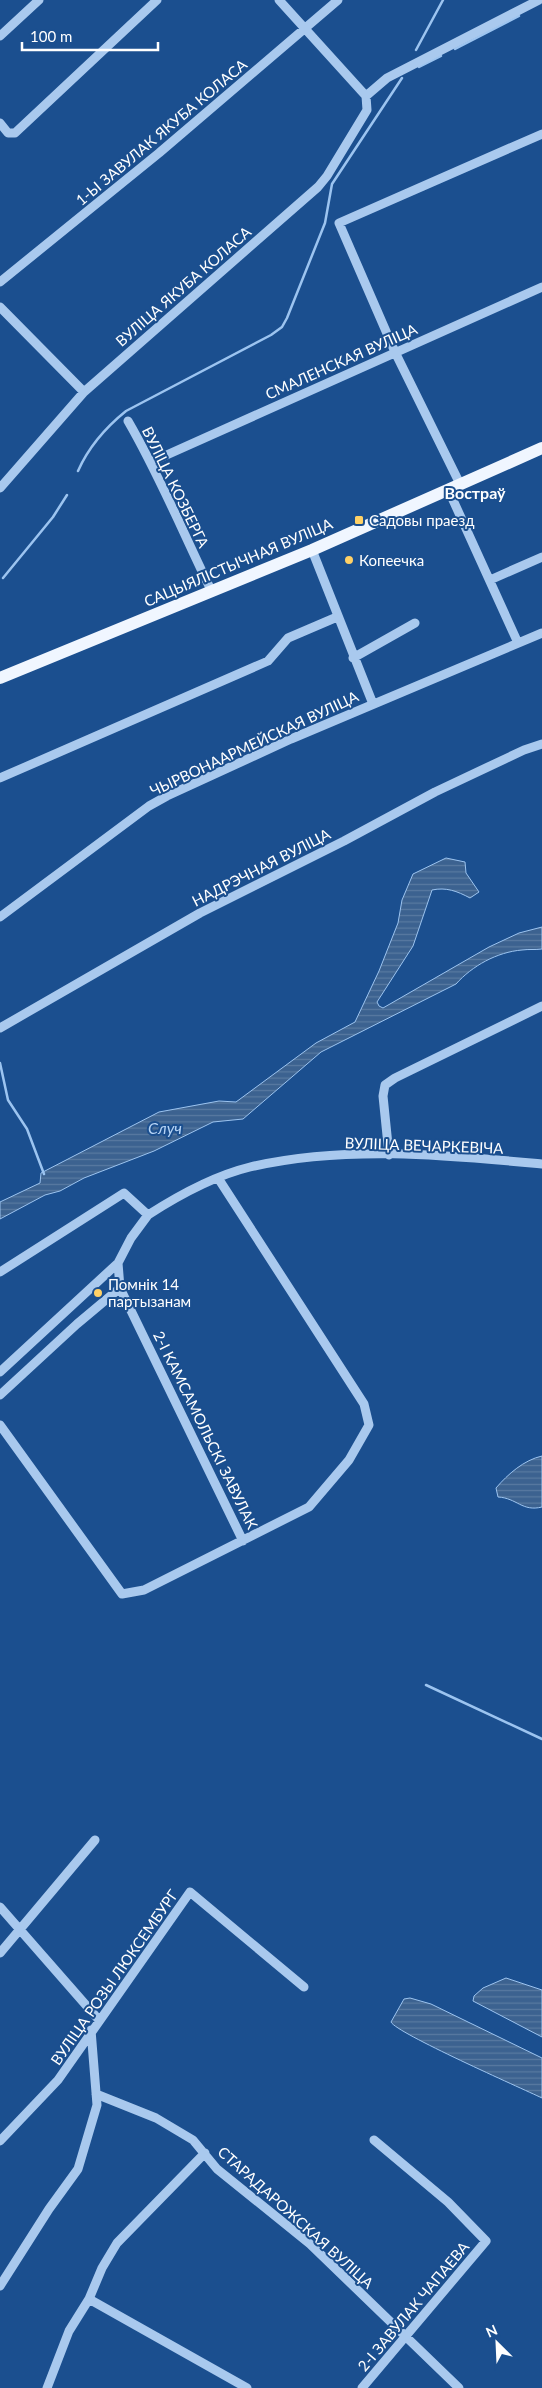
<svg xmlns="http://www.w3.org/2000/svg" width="542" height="2388" font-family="Lato,sans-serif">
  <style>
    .water { fill: url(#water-rules); stroke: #9cc4f0 }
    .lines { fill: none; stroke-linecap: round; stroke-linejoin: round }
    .stream { stroke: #9cc4f0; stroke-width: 2.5 }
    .minor { stroke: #a9c9ee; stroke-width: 9 }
    .major { stroke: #f0f6ff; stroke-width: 12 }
    .poi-dot { fill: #ffd166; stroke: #1b4f8f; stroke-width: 2 }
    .labels { text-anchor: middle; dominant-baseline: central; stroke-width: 4; stroke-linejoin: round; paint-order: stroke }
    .street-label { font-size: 15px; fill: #fff; stroke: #1b4f8f }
    .poi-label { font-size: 15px; fill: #fff; stroke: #1b4f8f; text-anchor: start }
    .neighbourhood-label { font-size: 16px; font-weight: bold; fill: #fff; stroke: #1b4f8f }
    .water-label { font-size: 16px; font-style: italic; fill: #b5d3f5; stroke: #1b4f8f }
  </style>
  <defs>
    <pattern id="water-rules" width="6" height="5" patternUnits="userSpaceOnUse" patternTransform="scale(1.25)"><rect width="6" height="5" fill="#3c6290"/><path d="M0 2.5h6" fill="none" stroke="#597aa1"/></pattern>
  </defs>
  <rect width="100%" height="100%" fill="#1b4f8f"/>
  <path class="water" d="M446,858L465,862L466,873L479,892L470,898C457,891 446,887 432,890L413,946L377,1002L379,1006L383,1008L489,947L519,933L542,927V949C535,950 529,949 522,950C497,952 472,966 456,984L321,1052L243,1119L213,1122L154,1151L84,1178L60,1191L45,1195L0,1219V1202L40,1183L41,1173L159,1112L219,1101L236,1102L316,1043L355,1022L379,971L398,923L402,900L413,874Z
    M542,1456V1507C522,1512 517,1498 498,1497L496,1488C508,1474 524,1460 542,1456Z
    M506,1978L542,1990V2037L473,2001L474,1996L483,1988Z
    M410,1998L431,2004L542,2058V2098C521,2088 396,2033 391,2022L404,1999Z"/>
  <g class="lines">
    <path class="stream" d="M455,49L519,16
      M416,50L443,0
      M419,67L441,56
      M78,471C89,446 105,428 126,411L271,335L282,327L287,318L325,223L332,184L402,78
      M3,578L53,517L67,495
      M0,1063L8,1100L27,1129L44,1174
      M426,1685L542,1739"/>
    <path class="minor" d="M279,0L366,96
      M0,36L39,0
      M366,96L387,78L539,0
      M0,123L8,133H15L157,0
      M0,282L159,153L338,0
      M0,307L84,392
      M128,421C160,476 184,535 212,592
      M151,462L542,287
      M460,484L395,352L339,223L542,134
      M0,488L84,392L318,187L327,176L367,110L366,96
      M448,489L518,643
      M312,550L373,704
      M490,580L542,557
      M353,658L415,623
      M0,778L268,661L288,638L337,617
      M0,917L149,806L167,796L291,739L542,633
      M0,1028L200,913L344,841L435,792L524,750L542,744
      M389,1155L383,1096L385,1085L395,1078L542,1006
      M118,1263L120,1288L243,1541
      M0,1272L124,1193L148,1215C179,1195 213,1176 250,1167C345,1145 446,1155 542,1164
      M0,1372L118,1263L131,1238L148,1215
      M0,1395L77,1324L120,1288
      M0,1425L122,1594L144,1590L309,1507L349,1460L369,1425L364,1404L218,1178
      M0,1907L99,2020
      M0,1953L95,1840
      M96,2094L156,2118L193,2140L217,2169L310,2244L459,2388
      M0,2141L58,2080L190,1892L304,1987
      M0,2286L49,2209L78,2169L97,2105L91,2030
      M89,2299L247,2388
      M47,2388L69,2331L89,2299L102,2268L117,2243L205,2153
      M362,2388L486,2241L448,2202L374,2140"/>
    <path class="major" d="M0,678L312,550L542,448"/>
  </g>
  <g class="poi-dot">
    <rect x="354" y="515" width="10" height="10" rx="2.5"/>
    <circle cx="349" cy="560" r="5"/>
    <circle cx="98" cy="1293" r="5"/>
  </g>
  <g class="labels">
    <g class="street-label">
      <text transform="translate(161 132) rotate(-40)">1-Ы ЗАВУЛАК ЯКУБА КОЛАСА</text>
      <text transform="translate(183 286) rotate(-41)">ВУЛІЦА ЯКУБА КОЛАСА</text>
      <text transform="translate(341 361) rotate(-24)">СМАЛЕНСКАЯ ВУЛІЦА</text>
      <text transform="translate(176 487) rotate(64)">ВУЛІЦА КОЗБЕРГА</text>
      <text transform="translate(238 562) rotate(-23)">САЦЫЯЛІСТЫЧНАЯ ВУЛІЦА</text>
      <text transform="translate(254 743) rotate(-25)">ЧЫРВОНААРМЕЙСКАЯ ВУЛІЦА</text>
      <text transform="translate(261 867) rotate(-27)">НАДРЭЧНАЯ ВУЛІЦА</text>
      <text transform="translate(424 1145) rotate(2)">ВУЛІЦА ВЕЧАРКЕВІЧА</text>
      <text transform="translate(206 1430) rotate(64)">2-І КАМСАМОЛЬСКІ ЗАВУЛАК</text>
      <text transform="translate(114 1977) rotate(-55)">ВУЛІЦА РОЗЫ ЛЮКСЕМБУРГ</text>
      <text transform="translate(296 2217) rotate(42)">СТАРАДАРОЖСКАЯ ВУЛІЦА</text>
      <text transform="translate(413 2306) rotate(-50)">2-І ЗАВУЛАК ЧАПАЕВА</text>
    </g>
    <g class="poi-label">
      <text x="369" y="520">Садовы праезд</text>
      <text x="359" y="560">Копеечка</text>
      <text x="108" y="1284">Помнік 14<tspan x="108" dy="17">партызанам</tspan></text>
    </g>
    <g class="neighbourhood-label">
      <text x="475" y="492">Востраў</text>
    </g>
    <g class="water-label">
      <text x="165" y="1127">Случ</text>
    </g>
  </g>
  <g transform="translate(497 2343) rotate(336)" stroke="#1b4f8f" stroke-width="4" paint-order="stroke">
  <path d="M0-4L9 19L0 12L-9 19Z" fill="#ffffff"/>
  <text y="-8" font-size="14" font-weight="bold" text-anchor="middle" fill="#ffffff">N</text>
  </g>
  <path d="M22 42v8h136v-8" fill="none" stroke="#ffffff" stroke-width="2.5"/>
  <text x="30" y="42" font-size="15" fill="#ffffff" stroke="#1b4f8f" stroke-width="4" paint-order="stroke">100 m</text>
</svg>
